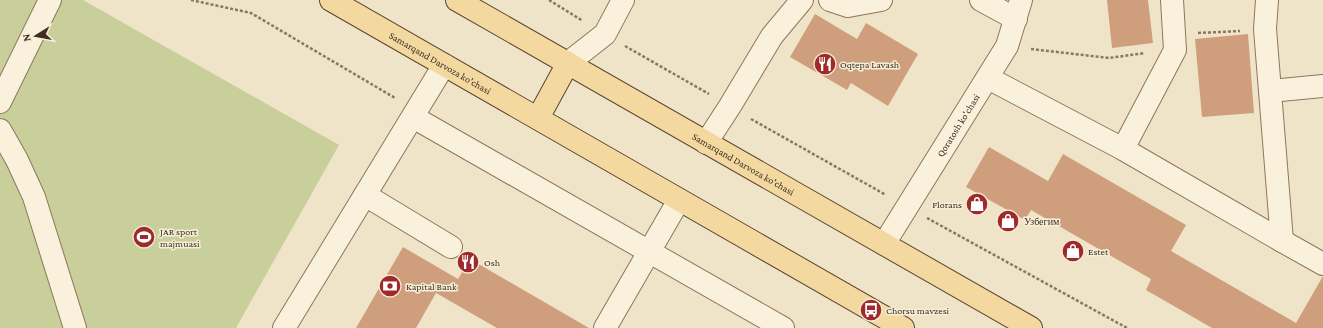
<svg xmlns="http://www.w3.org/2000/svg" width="1323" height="328" font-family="'Crimson Pro',serif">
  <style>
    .green { fill: #c9cf9b }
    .building { fill: #cf9f7d }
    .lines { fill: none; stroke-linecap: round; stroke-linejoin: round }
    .minor-casing { stroke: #8d765c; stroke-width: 24 }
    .major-casing { stroke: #5b4430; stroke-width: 24 }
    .path { stroke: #8d765c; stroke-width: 2.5; stroke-dasharray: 3 2; stroke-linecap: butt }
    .minor { stroke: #faf1dc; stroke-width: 22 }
    .major { stroke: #f3d9a0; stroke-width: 22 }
    .labels { text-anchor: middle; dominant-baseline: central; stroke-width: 3; stroke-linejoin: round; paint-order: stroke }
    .street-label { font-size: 10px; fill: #3d2e20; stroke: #f7eed8 }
    .poi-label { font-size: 10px; fill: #3d2e20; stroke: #f7eed8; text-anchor: start }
  </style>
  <rect width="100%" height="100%" fill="#f0e4c8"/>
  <path class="green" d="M0,0H83L339,145L236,328H0Z"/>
  <path class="building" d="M1107,0H1148L1153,43L1112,48Z
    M815,14L857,39L866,23L918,54L888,106L851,83L847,90L790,57Z
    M1248,34L1254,113L1202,117L1195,39Z
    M989,147L1048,181L1063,154L1186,225L1171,251L1296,323L1323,276V328H1212L1146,290L1151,279L1031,210L1025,220L966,187Z
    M403,247L458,279L470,259L589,328H497L436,293L416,328H356Z"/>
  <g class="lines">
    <g class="minor-casing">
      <g id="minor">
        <path d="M830,0L848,6L881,0"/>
        <path d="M981,0L1016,19"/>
        <path d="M1267,0L1265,29L1282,241"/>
        <path d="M568,63L605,34L623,0"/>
        <path d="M988,78L1123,149L1282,241L1323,264"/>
        <path d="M1270,91L1323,86"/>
        <path d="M0,102L50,0"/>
        <path d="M413,117L783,328"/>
        <path d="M0,130L17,160L34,197L75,328"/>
        <path d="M706,143L730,106L772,36L802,0"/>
        <path d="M1123,149L1175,50L1172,0"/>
        <path d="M365,195L451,247"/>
        <path id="s1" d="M884,244L1007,46L1021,0"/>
        <path d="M284,328L444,65"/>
        <path d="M605,328L679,200"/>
      </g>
    </g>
    <g class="major-casing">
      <g id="major">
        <path id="s2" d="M331,0L903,328"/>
        <path id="s3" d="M457,0L1031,328"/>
        <path d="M538,118L568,63"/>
      </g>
    </g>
    <path class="path" d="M191,0L251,13L395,98
      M549,0L583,21
      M1198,33L1240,31
      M625,46L709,94
      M1031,49L1109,58L1145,53
      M751,119L886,195
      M927,218L1127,328"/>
    <use href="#minor" class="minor"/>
    <use href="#major" class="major"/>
  </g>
  <defs>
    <g id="restaurant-disc" transform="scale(1.15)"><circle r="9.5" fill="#9e2a2b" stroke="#f7eed8"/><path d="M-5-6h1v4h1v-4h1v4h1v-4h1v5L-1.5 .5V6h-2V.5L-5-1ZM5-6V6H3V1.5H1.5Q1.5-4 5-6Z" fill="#fff"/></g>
    <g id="shop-disc" transform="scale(1.15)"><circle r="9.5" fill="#9e2a2b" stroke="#f7eed8"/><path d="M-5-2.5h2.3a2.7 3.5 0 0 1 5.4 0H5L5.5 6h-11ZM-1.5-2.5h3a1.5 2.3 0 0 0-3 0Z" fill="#fff"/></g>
    <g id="stadium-disc" transform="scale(1.15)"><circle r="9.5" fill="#9e2a2b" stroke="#f7eed8"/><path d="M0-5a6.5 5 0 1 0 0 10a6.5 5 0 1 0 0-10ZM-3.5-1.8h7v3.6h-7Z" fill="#fff"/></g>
    <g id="bank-disc" transform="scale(1.15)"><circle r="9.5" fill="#9e2a2b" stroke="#f7eed8"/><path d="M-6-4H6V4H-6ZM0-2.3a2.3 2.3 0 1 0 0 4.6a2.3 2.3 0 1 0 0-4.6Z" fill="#fff"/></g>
    <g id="bus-disc" transform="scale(1.15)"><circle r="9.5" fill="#9e2a2b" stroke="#f7eed8"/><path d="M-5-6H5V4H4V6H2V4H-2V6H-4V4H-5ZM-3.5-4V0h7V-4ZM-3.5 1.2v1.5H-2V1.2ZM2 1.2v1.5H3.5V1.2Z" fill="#fff"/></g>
  </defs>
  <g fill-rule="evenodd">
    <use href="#restaurant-disc" x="825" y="64"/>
    <use href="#shop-disc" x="977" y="204"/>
    <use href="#shop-disc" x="1008" y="221"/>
    <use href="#stadium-disc" x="144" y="237"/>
    <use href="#shop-disc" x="1073" y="251"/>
    <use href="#restaurant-disc" x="468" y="262"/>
    <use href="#bank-disc" x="390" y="286"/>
    <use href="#bus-disc" x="871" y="310"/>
  </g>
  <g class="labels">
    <g class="street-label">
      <text stroke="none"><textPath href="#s2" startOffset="126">Samarqand Darvoza ko'chasi</textPath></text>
      <text stroke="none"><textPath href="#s1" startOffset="140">Qoratosh ko'chasi</textPath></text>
      <text stroke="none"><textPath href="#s3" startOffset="330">Samarqand Darvoza ko'chasi</textPath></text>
    </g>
    <g class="poi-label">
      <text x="840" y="64">Oqtepa Lavash</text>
      <text x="962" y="204" text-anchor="end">Florans</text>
      <text x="1024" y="221">Узбегим</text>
      <text x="160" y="231">JAR sport<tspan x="160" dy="12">majmuasi</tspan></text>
      <text x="1088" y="251">Estet</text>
      <text x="484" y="262">Osh</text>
      <text x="406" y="286">Kapital Bank</text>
      <text x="886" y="310">Chorsu mavzesi</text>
    </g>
  </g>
  <g transform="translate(36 36) rotate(259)" stroke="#f7eed8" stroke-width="3" paint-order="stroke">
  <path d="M0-3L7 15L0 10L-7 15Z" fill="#3d2e20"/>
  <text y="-6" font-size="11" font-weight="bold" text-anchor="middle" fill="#3d2e20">N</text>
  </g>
</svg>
